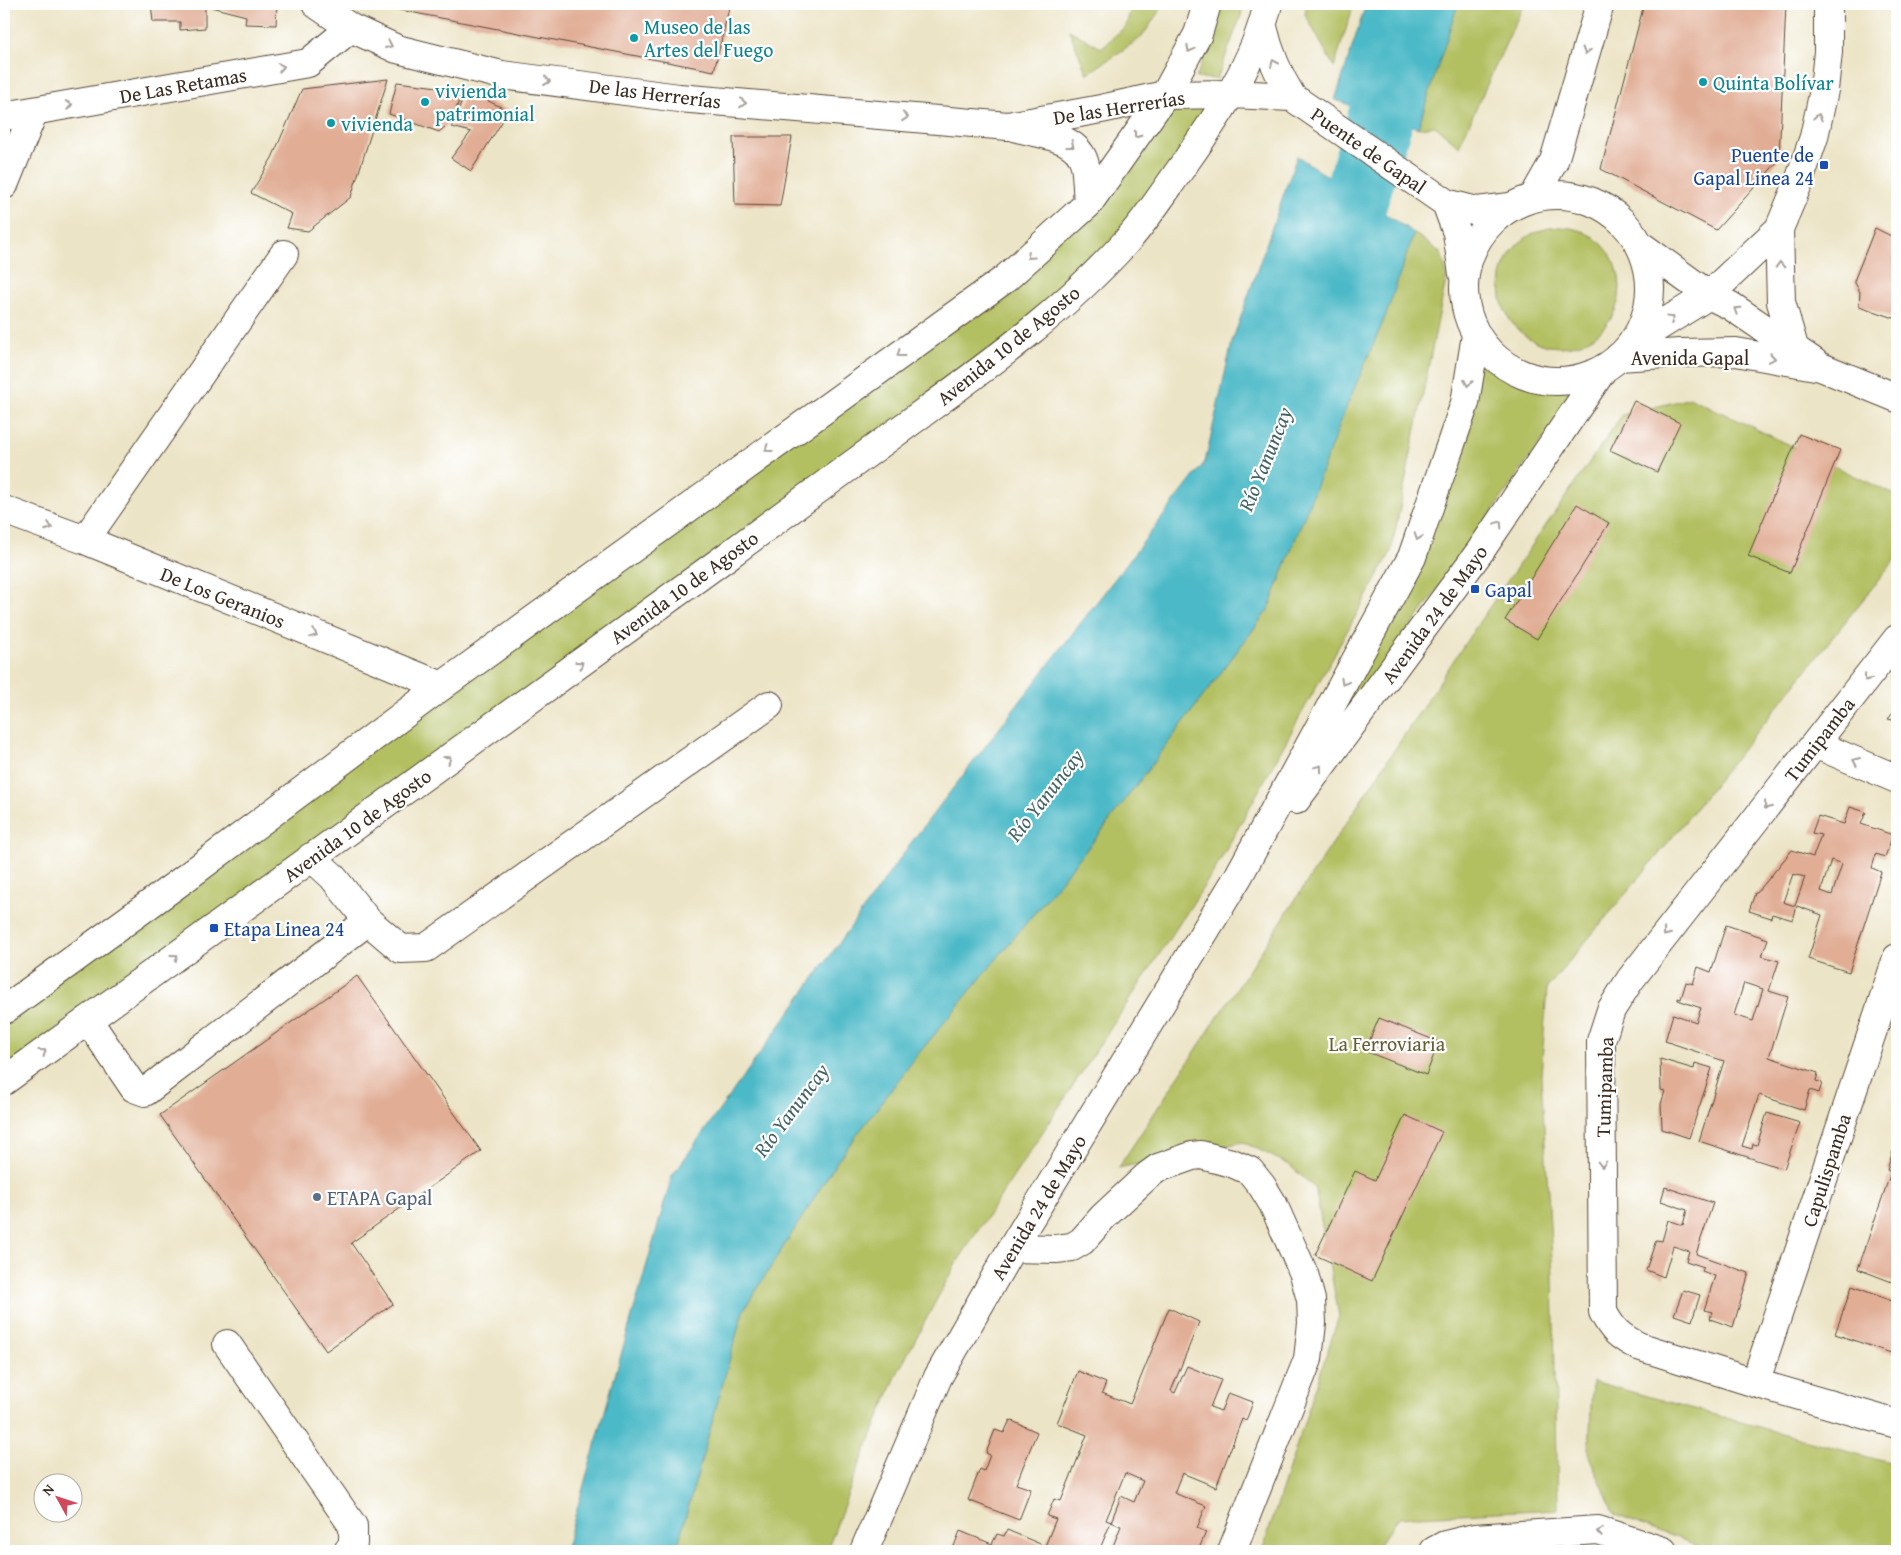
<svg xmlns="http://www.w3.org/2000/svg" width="1901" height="1555" font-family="'Gentium Book Plus',serif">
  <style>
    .green { fill: #b3c062; stroke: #777540 }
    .water { fill: #4cb9c7; stroke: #447272 }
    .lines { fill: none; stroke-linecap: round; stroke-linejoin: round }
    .river { stroke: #4cb9c7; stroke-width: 66 }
    .building { fill: #e1ad95; fill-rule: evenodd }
    .minor-casing { stroke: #564637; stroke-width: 30 }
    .major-casing { stroke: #564637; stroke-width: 30 }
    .minor { stroke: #fff; stroke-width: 28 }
    .major { stroke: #fff; stroke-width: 28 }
    .oneway { stroke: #a79f9a }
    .culture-dot { fill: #0f9aa8; stroke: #fff; stroke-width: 2 }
    .transit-dot { fill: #1a4fb4; stroke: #fff; stroke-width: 2 }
    .service-dot { fill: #5c6f8a; stroke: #fff; stroke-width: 2 }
    .labels { text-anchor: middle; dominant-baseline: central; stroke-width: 4.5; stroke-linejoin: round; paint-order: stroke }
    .culture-label { font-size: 20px; fill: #0d838f; stroke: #fff; text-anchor: start }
    .street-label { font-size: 20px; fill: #3b2a1e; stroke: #fff }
    .transit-label { font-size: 20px; fill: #164399; stroke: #fff; text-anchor: start }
    .park-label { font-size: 20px; fill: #655e36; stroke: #fff }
    .service-label { font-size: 20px; fill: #4e5e75; stroke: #fff; text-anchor: start }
    .water-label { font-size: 21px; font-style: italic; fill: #426362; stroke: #fff }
  </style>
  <rect width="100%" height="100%" fill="#fff"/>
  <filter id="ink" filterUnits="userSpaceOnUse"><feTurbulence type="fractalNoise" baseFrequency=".02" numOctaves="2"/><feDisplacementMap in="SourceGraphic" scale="10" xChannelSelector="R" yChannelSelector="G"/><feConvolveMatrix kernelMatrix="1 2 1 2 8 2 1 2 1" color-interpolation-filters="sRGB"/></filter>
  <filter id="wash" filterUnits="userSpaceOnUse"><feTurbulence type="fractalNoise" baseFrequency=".0096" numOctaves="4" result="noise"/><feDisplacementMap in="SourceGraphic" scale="20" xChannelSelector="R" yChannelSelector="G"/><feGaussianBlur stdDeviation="1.12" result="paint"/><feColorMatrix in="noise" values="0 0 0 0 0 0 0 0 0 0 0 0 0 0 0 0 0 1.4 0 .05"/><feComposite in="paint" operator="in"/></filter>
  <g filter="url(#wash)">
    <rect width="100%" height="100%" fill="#ece4c6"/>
    <path class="green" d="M1132,4H1164L1142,37L1087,74L1069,30L1101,48L1126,26Z
      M1224,4H1243L1241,16L1217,79L1196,78Z
      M1307,4H1354L1334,67L1305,14Z
      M1457,4H1524L1459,146L1435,126L1418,128Z
      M1231,94L1061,307L4,1081V1010L1005,279L1165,95Z
      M1500 287a60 60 0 1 1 120 0a60 60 0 1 1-120 0Z
      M1414,233L1441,253L1447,275L1391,552L1216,868L954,1267L897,1374L852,1483L827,1551H676L743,1311L838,1160L915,1058L1101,832L1268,610L1348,403L1386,315Z
      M1480,352C1503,379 1546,397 1581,385L1274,822L1417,561Z
      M1691,398L1897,496V557L1659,854L1547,988L1541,1076L1553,1275L1558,1509L1399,1517L1374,1551H1262L1339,1316L1315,1188L1288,1164L1243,1142L1118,1168L1473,631L1622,415Z
      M1592,1381L1897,1465V1551H1713L1615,1515L1589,1456Z"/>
    <path class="water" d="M1366,4H1458L1418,128L1335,100Z
      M1297,156L1414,233L1386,315L1348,403L1268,610L1101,832L915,1058L838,1160L743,1311L676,1551H565L672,1176L913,840L1205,462L1232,342Z"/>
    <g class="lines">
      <path class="river" d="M1329,283L1416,4"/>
    </g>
    <g id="blocks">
      <path class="building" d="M151,4H205V28L180,30V22H153Z
        M211,4H277L276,25L245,24L246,16L211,7Z
        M380,4H730L714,71L379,6Z
        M1644,4H1786L1779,160L1716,230L1601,169Z
        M388,79L351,197L308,231L287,228L292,214L251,193L272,158L302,89Z
        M397,82L462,90L453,120L439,132L389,114Z
        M466,90L509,111L471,171L451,158L471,132L452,127Z
        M733,137H792L780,206L735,205Z
        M1875,228L1897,239V319L1859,306L1860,292L1854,281Z
        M1634,401L1680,423L1657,472L1610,450Z
        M1799,434L1840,450L1790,573L1748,556Z
        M1577,504L1609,523L1537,639L1505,620Z
        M1897,708V721L1888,719Z
        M1850,807L1866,812L1861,824L1893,835L1885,857L1876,854L1872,868L1881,872L1849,972L1808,959L1822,915L1797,906L1793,920L1772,914L1771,918L1749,911L1755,893H1757L1792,850L1813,857L1821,835L1812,833L1818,816L1844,824ZM1831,860L1842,864L1832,895L1821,891ZM1793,874L1805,877L1795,906L1783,902Z
        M1726,925L1768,939L1762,956L1779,961L1769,991L1788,997L1769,1057L1818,1073L1816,1081L1822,1083L1819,1093L1810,1090L1804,1110L1759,1095L1742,1146L1752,1149L1753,1144L1757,1145L1767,1113L1800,1123L1784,1169L1699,1141L1724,1061L1665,1041L1673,1014L1696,1022L1701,1008L1678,1000V998L1681,999L1686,982L1693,984L1698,967L1711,972ZM1744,983L1763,989L1753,1021L1734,1015Z
        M357,976L481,1151L351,1243L393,1304L326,1351L160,1115Z
        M1379,1018L1439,1042L1426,1075L1365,1051Z
        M1660,1059L1694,1069L1695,1063L1712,1068L1689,1138L1662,1129L1661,1104L1665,1091L1661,1090Z
        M1405,1115L1442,1132L1372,1281L1315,1255L1355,1171L1375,1180Z
        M1894,1148L1897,1149V1284L1858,1269L1891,1172L1887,1170Z
        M1665,1187L1713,1203L1696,1254L1749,1273L1733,1327L1710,1319L1712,1312L1704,1310L1715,1276L1702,1271L1704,1267L1686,1261L1689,1251L1673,1246L1664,1277L1646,1270L1656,1240L1662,1241L1668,1220L1683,1225L1687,1210L1661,1201Z
        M1852,1286L1897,1303V1355L1835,1334Z
        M1683,1290L1700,1295L1692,1321L1674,1315Z
        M1169,1308L1199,1322L1171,1391L1175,1393L1187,1366L1221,1380L1210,1407L1221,1411L1228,1393L1253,1402L1246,1421L1242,1419L1216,1487L1182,1473L1174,1493L1206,1506L1197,1528L1206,1532L1198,1551H1184L1180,1550L1179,1551H1111L1121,1526L1111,1522L1121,1496L1134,1502L1143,1481L1125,1473L1106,1520L1111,1522L1099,1551H952L960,1531L992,1544L997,1534L1004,1536L1007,1530L1045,1546L1056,1519L1047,1516L1054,1499L1061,1501L1087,1435L1057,1423L1078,1371L1106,1383L1102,1393L1130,1404Z
        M1010,1420L1037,1432L1016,1484L1031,1489L1019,1520L968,1500L980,1469L984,1471L990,1455L986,1453L995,1430L1004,1433Z"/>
    </g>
  </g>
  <g filter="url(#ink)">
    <use href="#blocks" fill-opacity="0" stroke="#564637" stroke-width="1"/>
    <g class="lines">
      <g class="minor-casing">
        <path id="minor" d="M316,4L351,28L397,49L502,75L679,98L1008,126L1101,109L1165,95L1231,94
          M4,116L308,63L351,28
          M1017,128C1040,134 1079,136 1085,165C1087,178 1087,192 1088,204
          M4,185L34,111
          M1779,229L1781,302L1794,347
          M1640,245L1709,295L1731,306L1814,362
          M1619,357L1680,353L1736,352L1821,367L1897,398
          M4,510L85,540L442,686
          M85,540L284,254
          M1897,639L1630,980L1611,1010L1601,1041L1603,1312C1613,1331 1619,1336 1638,1346L1755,1383L1897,1424
          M1815,744L1897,779
          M311,857L332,876L368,921L401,949L426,948L769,705
          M88,1020L134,1088L145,1092L368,921
          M1012,1248L1056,1249L1072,1247L1082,1241L1103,1217L1147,1176L1158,1168L1192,1156L1201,1155L1232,1163L1250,1171L1262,1186L1273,1204L1304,1274L1311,1300L1312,1323L1308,1359L1232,1551
          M227,1344L353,1526V1544L348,1551
          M1755,1383L1897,958
          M1434,1551L1445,1545L1474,1538L1598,1530L1663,1551"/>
      </g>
      <g class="major-casing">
        <path id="major" d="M1263,27C1269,53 1277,73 1292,97L1446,203L1477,211L1510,207
          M1231,94L1292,97
          M1464 288a93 93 0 1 1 186 0a93 93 0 1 1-186 0Z
          M1533,198L1554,161L1600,4
          M1446,203L1457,233L1463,274
          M1632,343L1709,295L1779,229L1798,184L1814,137L1824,90L1828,52V4
          M1296,800L1481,550L1604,368
          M4,1010L180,882L442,686L1005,279L1088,204L1165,95L1198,34L1207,4
          M4,1081C246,906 488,731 729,555C792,508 856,462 920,415C993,362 1065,309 1126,242C1147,219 1164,192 1182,167C1217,117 1254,65 1268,4
          M864,1551L938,1377L1012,1248L1238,877L1412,557L1465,403L1476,335"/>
      </g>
      <use href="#minor" class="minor"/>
      <use href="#major" class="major"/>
    </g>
    <defs><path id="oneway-chevron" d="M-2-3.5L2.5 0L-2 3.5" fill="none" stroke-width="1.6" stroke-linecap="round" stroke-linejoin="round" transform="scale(1.25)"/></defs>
    <g class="oneway">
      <use href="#oneway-chevron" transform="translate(389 45) rotate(24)"/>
      <use href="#oneway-chevron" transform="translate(1190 49) rotate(118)"/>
      <use href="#oneway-chevron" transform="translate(1586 51) rotate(106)"/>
      <use href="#oneway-chevron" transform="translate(1274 63) rotate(-114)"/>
      <use href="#oneway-chevron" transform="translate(281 67) rotate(-10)"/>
      <use href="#oneway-chevron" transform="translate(547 81) rotate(7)"/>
      <use href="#oneway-chevron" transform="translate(743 103) rotate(5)"/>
      <use href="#oneway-chevron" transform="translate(69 105) rotate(-10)"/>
      <use href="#oneway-chevron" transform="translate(905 117) rotate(5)"/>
      <use href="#oneway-chevron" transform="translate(1818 117) rotate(-78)"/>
      <use href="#oneway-chevron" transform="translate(1137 135) rotate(125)"/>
      <use href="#oneway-chevron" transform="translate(1071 145) rotate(38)"/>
      <use href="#oneway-chevron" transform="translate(1030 256) rotate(138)"/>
      <use href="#oneway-chevron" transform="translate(1780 265) rotate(-92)"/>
      <use href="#oneway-chevron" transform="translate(1737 310) rotate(-147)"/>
      <use href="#oneway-chevron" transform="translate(1671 319) rotate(-32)"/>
      <use href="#oneway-chevron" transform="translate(900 354) rotate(144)"/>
      <use href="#oneway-chevron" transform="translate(1772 358) rotate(10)"/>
      <use href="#oneway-chevron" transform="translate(1468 383) rotate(100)"/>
      <use href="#oneway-chevron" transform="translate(768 449) rotate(144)"/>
      <use href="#oneway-chevron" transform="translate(1499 524) rotate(-56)"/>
      <use href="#oneway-chevron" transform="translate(49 527) rotate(20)"/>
      <use href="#oneway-chevron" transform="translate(1418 537) rotate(109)"/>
      <use href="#oneway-chevron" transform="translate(314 634) rotate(22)"/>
      <use href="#oneway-chevron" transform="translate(580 664) rotate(-36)"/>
      <use href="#oneway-chevron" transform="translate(1867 678) rotate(128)"/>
      <use href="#oneway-chevron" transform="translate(1344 682) rotate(118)"/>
      <use href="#oneway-chevron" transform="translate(448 759) rotate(-36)"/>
      <use href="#oneway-chevron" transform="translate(1856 761) rotate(-157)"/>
      <use href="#oneway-chevron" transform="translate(1319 768) rotate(-53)"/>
      <use href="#oneway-chevron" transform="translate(1767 806) rotate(128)"/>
      <use href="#oneway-chevron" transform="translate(1666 933) rotate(128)"/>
      <use href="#oneway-chevron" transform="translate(175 957) rotate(-36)"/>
      <use href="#oneway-chevron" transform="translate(43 1052) rotate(-36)"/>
      <use href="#oneway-chevron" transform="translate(1602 1164) rotate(90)"/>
      <use href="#oneway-chevron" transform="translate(1600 1532) rotate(-170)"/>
    </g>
  </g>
  <g class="culture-dot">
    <circle cx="634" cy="38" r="5"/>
    <circle cx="1703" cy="82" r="5"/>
    <circle cx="425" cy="102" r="5"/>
    <circle cx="331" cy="123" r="5"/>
  </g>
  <g class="transit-dot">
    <rect x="1819" y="160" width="10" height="10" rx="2.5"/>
    <rect x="1470" y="584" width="10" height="10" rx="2.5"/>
    <rect x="209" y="923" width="10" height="10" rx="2.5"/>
  </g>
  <circle class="service-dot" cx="317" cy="1197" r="5"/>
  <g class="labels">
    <g class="culture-label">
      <text x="644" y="26">Museo de las<tspan x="644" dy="23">Artes del Fuego</tspan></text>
      <text x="1713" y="82">Quinta Bolívar</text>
      <text x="435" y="90">vivienda<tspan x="435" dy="23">patrimonial</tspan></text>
      <text x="341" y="123">vivienda</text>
    </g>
    <g class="street-label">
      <text transform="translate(183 85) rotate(-10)">De Las Retamas</text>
      <text transform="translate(655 93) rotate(7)">De las Herrerías</text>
      <text transform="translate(1119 107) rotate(-9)">De las Herrerías</text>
      <text transform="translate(1369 150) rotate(35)">Puente de Gapal</text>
      <text transform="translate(1008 345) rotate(-39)">Avenida 10 de Agosto</text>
      <text x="1690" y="357">Avenida Gapal</text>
      <text transform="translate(684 587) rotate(-36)">Avenida 10 de Agosto</text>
      <text transform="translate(223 597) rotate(22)">De Los Geranios</text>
      <text transform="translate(1434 614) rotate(-54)">Avenida 24 de Mayo</text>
      <text transform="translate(1819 739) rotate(-52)">Tumipamba</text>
      <text transform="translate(357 825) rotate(-36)">Avenida 10 de Agosto</text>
      <text transform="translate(1604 1087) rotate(-88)">Tumipamba</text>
      <text transform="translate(1826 1170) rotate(-72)">Capulispamba</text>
      <text transform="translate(1038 1207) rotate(-59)">Avenida 24 de Mayo</text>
    </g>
    <g class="transit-label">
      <text x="1814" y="154" text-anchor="end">Puente de<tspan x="1814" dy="23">Gapal Linea 24</tspan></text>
      <text x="1485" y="589">Gapal</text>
      <text x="224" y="928">Etapa Linea 24</text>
    </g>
    <g class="park-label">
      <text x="1387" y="1043">La Ferroviaria</text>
    </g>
    <g class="service-label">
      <text x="327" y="1197">ETAPA Gapal</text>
    </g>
    <g class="water-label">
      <text transform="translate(1265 459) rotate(-68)">Río Yanuncay</text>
      <text transform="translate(1045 795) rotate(-52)">Río Yanuncay</text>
      <text transform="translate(791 1110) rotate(-53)">Río Yanuncay</text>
    </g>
  </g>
  <rect width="1901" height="1555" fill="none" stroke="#fff" stroke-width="20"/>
  <g transform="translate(58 1498) rotate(310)"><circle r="24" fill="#ffffff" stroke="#b1aaa5"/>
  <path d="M0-4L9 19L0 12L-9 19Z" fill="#d1495b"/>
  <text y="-8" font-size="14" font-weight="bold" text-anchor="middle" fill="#3b2a1e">N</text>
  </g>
</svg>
